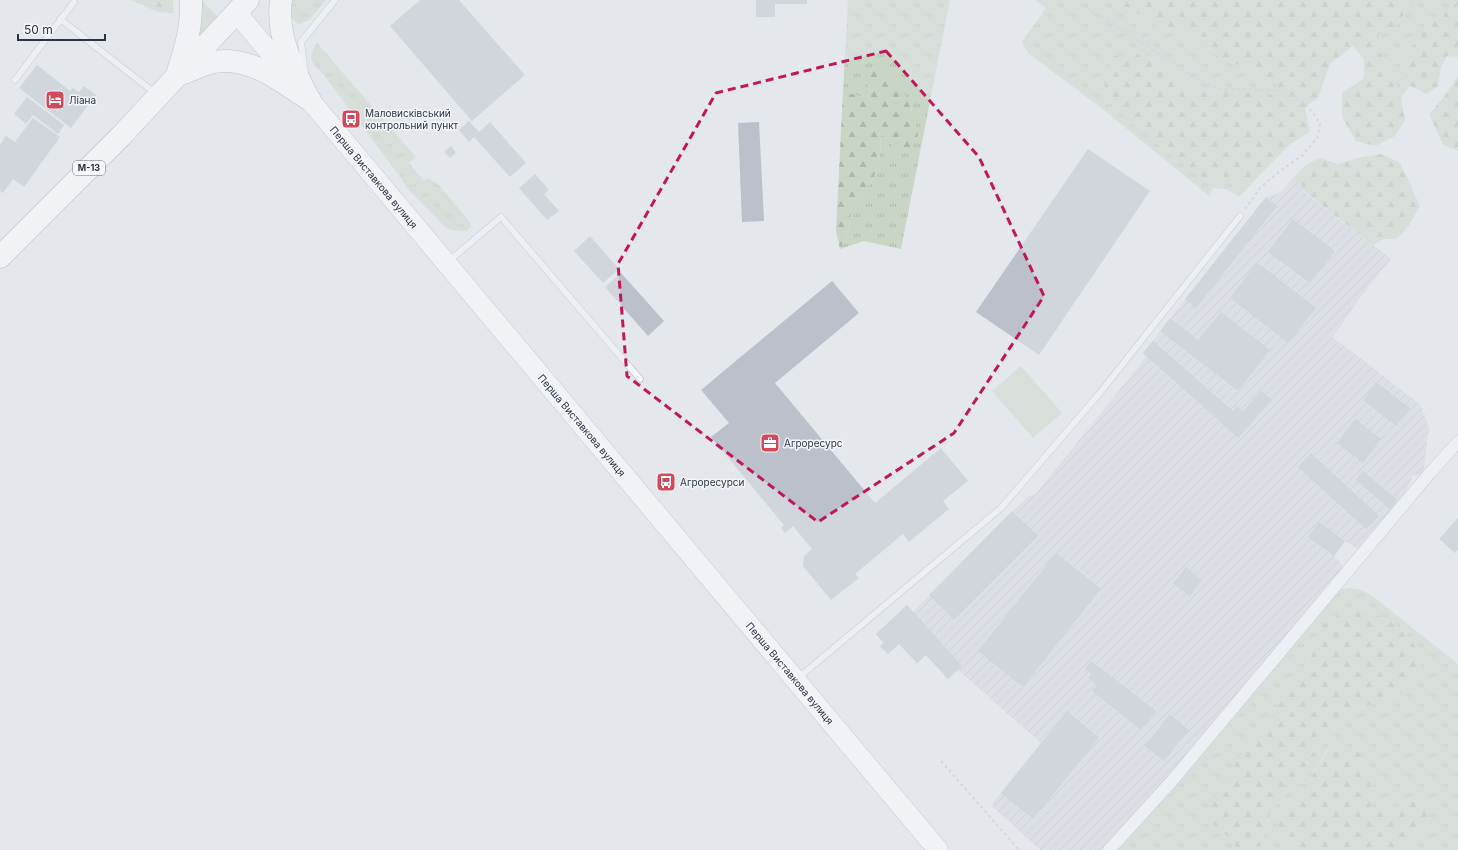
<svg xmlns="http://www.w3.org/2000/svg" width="1458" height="850" viewBox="0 0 1458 850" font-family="Inter,sans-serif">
<defs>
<pattern id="industrial-furrows" width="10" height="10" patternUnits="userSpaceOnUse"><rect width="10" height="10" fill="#d2d6de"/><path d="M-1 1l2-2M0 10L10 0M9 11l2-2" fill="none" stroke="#b4b8c0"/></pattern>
<pattern id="grass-tufts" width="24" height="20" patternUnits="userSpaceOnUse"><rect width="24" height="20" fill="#c9d6c5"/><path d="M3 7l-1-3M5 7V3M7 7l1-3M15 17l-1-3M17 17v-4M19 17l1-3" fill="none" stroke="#adb8ab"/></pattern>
<pattern id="forest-firs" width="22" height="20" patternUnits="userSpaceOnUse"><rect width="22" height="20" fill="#c9d6c5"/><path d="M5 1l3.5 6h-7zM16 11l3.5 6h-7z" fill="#adb8ab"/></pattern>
</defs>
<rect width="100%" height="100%" fill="#e4e7ec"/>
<path fill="url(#industrial-furrows)" d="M1293,178l9,7 -2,4 91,70 -32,40 -26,38 88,68 8,23 -6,46 -10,1 -5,13 -7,12 -42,50 -14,-9 -11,15 10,11 -184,219 -59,64h-61l-49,-45 50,-62 -83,-73 -10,9 -22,-24 -9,8 -18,-19 -11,10 -8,-8 4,-3 -8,-9 31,-29 6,7 114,-115 8,-2 111,-138 -3,-4 123,-156 14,-4z"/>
<g fill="url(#grass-tufts)">
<path d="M198,0h4l16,17 -17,18 -2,-2z"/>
<path d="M289,0h37l-17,20 -9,4c-12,-4 -10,-13 -11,-24z"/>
<path d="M848,0h102l-49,249 -37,-8 -24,8 8,-18 4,-23 14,-18 8,-13 6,-22 1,-19 7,-2 5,14 19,-38c-10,-22 -17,-32 -39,-43l-8,14 6,9 -3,7h-7l-18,-6z"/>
<path d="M1035,0h75l35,17 20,15h20l38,27 33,13 22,12 -5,11 -37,-6 -40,3 -52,-38 -16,65 42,35 35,25 47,4 -11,12 -3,1 -12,-7 -13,-1 -4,8 -104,-85 -77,-58 -6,-11 24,-34z"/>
<path d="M1415,0h43l-39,36 -15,23 6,27 -9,11 -12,-30 -13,-20 4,-15 14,-5z"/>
<path d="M317,43l99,114 -7,6 15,18 3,-3 11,6 32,38 1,4 -3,4 -4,1 -12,-1 -6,-2 -39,-40 -6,-10 -78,-104c-12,-11 -16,-15 -6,-31z"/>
<path d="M1350,588l12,2 13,8 83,66v186h-52l22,-29 -12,-21 -34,12 -11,-5v-20l-44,-38 -16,30 -34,36 3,19 13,12 1,4h-54l21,-4 9,-33 72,-94 24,-13 32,-9 17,-52 -20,-21 -38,-19 -36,20 -15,43 -42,58 -24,30 -29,67 16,13 12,14h-123l56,-59 161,-197 8,-5z"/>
</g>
<g fill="url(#forest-firs)">
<path d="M131,0h42l1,13 -16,-1z"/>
<path d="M1110,0h305l-21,27 -14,5 -4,15 13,20 12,30 4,23 -10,16 -20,10 -19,-5 -14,-24v-24l22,-15v-19l-11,-13 -23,18 -12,34 -13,9 5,25 -20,12 -38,39c-9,-1 -41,-2 -48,-5 -15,-7 -93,-69 -97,-82 -6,-17 0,-25 7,-40l30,-2 52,38 40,-3 37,6 5,-11 -22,-12 -33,-13 -38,-27h-20l-20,-15z"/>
<path d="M1458,0v57l-11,-1 -6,11 -3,19 -11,8 -17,-8 -6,-27 15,-23z"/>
<path d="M873,67c4,2 10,4 14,7 20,15 26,38 31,61l-9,15 -10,3 -6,-5 -5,-14 -7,2 -1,19 -6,22 -8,13 -14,18 -4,23 -8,18 -4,-18 7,-140 18,6h7l3,-7 -6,-9 2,-13z"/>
<path d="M1458,77v74l-15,-6 -14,-31 14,-16z"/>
<path d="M1382,154l18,9 20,43 -12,21 -12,12h-12l-11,6 -73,-57 2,-3 -9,-7 14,-14 13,-6 18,6 24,-7z"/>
<path d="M1357,605l38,19 20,21 6,21 -11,18 -12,13 -32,9 -24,13 -72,94 -9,33 -22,4 -12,-14 -16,-13v-19l29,-48 24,-30 42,-58 15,-43z"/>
<path d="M1354,747l11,13 6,27v20l11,5 35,-12 15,8 -4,13 -22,29h-112l-1,-4 -13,-12 -3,-19 34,-36 17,-30z"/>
</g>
<path fill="#c9d6c5" d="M1021,366l41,47 -29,25 -41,-47z"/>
<g fill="#bbc0ca">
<path d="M420,0h39l66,75 -53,46 -82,-95z"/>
<path d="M756,0h51v4h-32v13h-19z"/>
<path d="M37,65l33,26 3,-3 6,4 5,-6 12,9 -25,33 -52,-40z"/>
<path d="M27,97l37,28 -6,9 -25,-19 -7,9 -12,-10z"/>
<path d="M33,118l27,19 -36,50 -11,-8 -10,14 -3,-2v-46l6,-9 9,6z"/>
<path d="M469,121l10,11 11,-10 36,41 -16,14 -36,-40 -5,5 -10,-12z"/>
<path d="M759,122l5,99 -22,1 -4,-99z"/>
<path d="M451,146l5,7 -6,5 -6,-6z"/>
<path d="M1088,149l62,42 -111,164 -63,-43z"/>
<path d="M535,174l14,16 -5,4 15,17 -12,9 -28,-32z"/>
<path d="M1266,197l11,9 -81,102 -11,-9z"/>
<path d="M1293,219l42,32 -25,32 -42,-31z"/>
<path d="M590,236l29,33 -16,14 -29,-32z"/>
<path d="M1257,262l59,46 -28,35 -58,-45z"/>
<path d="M621,273l43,48 -16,15 -43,-49z"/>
<path d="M832,281l27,32 -84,70 100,120 66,-55 27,33 -25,20 6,8 -40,33 -6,-8 -48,40 4,4 -28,22 -28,-34 1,-10 8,-7 -19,-23 -8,7 -4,-5 3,-3 -73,-88 18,-14 -28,-33z"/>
<path d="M1221,312l49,38 -32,41 -78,-60 10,-13 28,22z"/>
<path d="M1153,341l80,70 4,-5 6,5 18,-20 11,9 -34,38 -95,-85z"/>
<path d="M1376,382l34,26 -14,18 -33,-26z"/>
<path d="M1355,419l26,20 -18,24 -26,-20z"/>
<path d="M1311,453l68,63 -13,13 -68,-62z"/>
<path d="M1363,471l34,29 -7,9 -34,-29z"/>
<path d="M1012,511l26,25 -84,84 -25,-25z"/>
<path d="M1458,518v32l-3,3 -16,-14z"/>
<path d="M1319,522l26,19 -11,15 -26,-19z"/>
<path d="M1056,553l45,36 -78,98 -45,-36z"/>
<path d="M1186,567l16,13 -12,16 -17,-12z"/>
<path d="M907,605l55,61 -14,13 -22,-24 -9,8 -18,-19 -11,10 -8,-8 4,-3 -8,-9z"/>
<path d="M1091,661l65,50 -15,19 -49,-39 5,-6 -9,-7 3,-4 -6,-5z"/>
<path d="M1067,711l32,27 -66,81 -32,-26z"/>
<path d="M1170,714l19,16 -25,31 -19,-15z"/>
</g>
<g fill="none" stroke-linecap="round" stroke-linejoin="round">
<g stroke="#a9aeb7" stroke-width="7">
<g id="lane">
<path d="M60,19l95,74"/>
<path d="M305,72l-4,-30 34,-42"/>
<path d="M15,80l59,-78"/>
<path d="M449,261l52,-44 139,162"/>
<path d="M797,679l204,-171 98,-114 141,-178"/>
</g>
</g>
<g stroke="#a9aeb7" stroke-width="13">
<path id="street" d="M1109,850l62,-68 258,-308 29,-32"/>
</g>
<g stroke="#a3abb8" stroke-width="21">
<path id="primary" d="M236,12l702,838"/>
</g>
<g stroke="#8b94a3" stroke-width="23">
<g id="highway">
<path d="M281,0c-5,36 12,68 28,99"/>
<path d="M178,71c8,-24 14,-45 13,-71"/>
<path d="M181,74c13,-5 28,-13 42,-13 33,-1 60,22 87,39"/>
<path d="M0,257l121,-121 127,-136"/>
</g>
</g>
<g stroke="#c2c5cb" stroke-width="2" stroke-dasharray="3 3" stroke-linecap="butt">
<path d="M1086,7l118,76c4,2 9,4 14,5 7,1 15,1 22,1 35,1 62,1 80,35l-3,14 -14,17 -22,15 -20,17 -16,22"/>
<path d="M941,761l78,89"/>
</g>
<use href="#lane" stroke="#f7f8fa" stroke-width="6"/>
<use href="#street" stroke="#f7f8fa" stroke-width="12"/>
<use href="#primary" stroke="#fff" stroke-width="20"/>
<use href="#highway" stroke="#fff" stroke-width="22"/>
</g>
<path d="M0 0H1458V850H0ZM886,51l93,106 65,139 -90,137 -136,89 -191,-146 -9,-112 98,-171z" fill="#e4e7ec" fill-opacity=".55" fill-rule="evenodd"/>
<path fill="none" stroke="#c2185b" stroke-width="3" stroke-dasharray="8 5" stroke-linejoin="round" d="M886,51l93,106 65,139 -90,137 -136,89 -191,-146 -9,-112 98,-171z"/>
<defs>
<g id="hotel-square" transform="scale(1)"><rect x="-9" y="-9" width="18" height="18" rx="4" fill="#d1495b" stroke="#f4f6f9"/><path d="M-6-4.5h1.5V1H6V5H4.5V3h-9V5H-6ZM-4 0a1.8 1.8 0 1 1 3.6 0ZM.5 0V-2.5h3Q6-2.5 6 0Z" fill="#fff"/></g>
<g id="bus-square" transform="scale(1)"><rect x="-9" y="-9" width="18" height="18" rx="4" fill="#d1495b" stroke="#f4f6f9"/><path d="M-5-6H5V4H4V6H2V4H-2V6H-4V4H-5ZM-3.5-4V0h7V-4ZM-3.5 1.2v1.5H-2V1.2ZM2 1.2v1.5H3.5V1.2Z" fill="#fff"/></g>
<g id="office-square" transform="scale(1)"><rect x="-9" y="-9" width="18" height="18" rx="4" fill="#d1495b" stroke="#f4f6f9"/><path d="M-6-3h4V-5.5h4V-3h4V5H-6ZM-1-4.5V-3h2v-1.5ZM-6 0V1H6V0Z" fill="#fff"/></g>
</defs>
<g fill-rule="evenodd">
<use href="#hotel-square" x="55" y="100"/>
<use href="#bus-square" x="351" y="119"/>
<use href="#office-square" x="770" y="443"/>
<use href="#bus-square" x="666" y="482"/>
</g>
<g text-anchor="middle" stroke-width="3" stroke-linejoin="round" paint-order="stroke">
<rect fill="#f4f6f9" stroke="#676e7b" stroke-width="1" x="73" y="161" width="32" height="14" rx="3"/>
<g font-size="9" font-weight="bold" fill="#2b3445">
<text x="89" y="171">М-13</text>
</g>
<g font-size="10" fill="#2b3445" stroke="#f4f6f9" text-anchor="start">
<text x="69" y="104">Ліана</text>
<text x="365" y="117">Маловисківський<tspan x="365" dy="12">контрольний пункт</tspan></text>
<text x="784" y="447">Агроресурс</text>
<text x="680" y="486">Агроресурси</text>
</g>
<g font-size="10" fill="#2b3445" stroke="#f4f6f9">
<text transform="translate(374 177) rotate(50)" y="4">Перша Виставкова вулиця</text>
<text transform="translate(582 425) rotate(50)" y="4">Перша Виставкова вулиця</text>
<text transform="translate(790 673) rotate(50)" y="4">Перша Виставкова вулиця</text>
</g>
</g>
<path d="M18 34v6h87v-6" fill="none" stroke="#2b3445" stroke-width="2"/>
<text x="24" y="34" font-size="12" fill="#2b3445" stroke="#f4f6f9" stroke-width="3" paint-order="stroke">50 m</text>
</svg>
